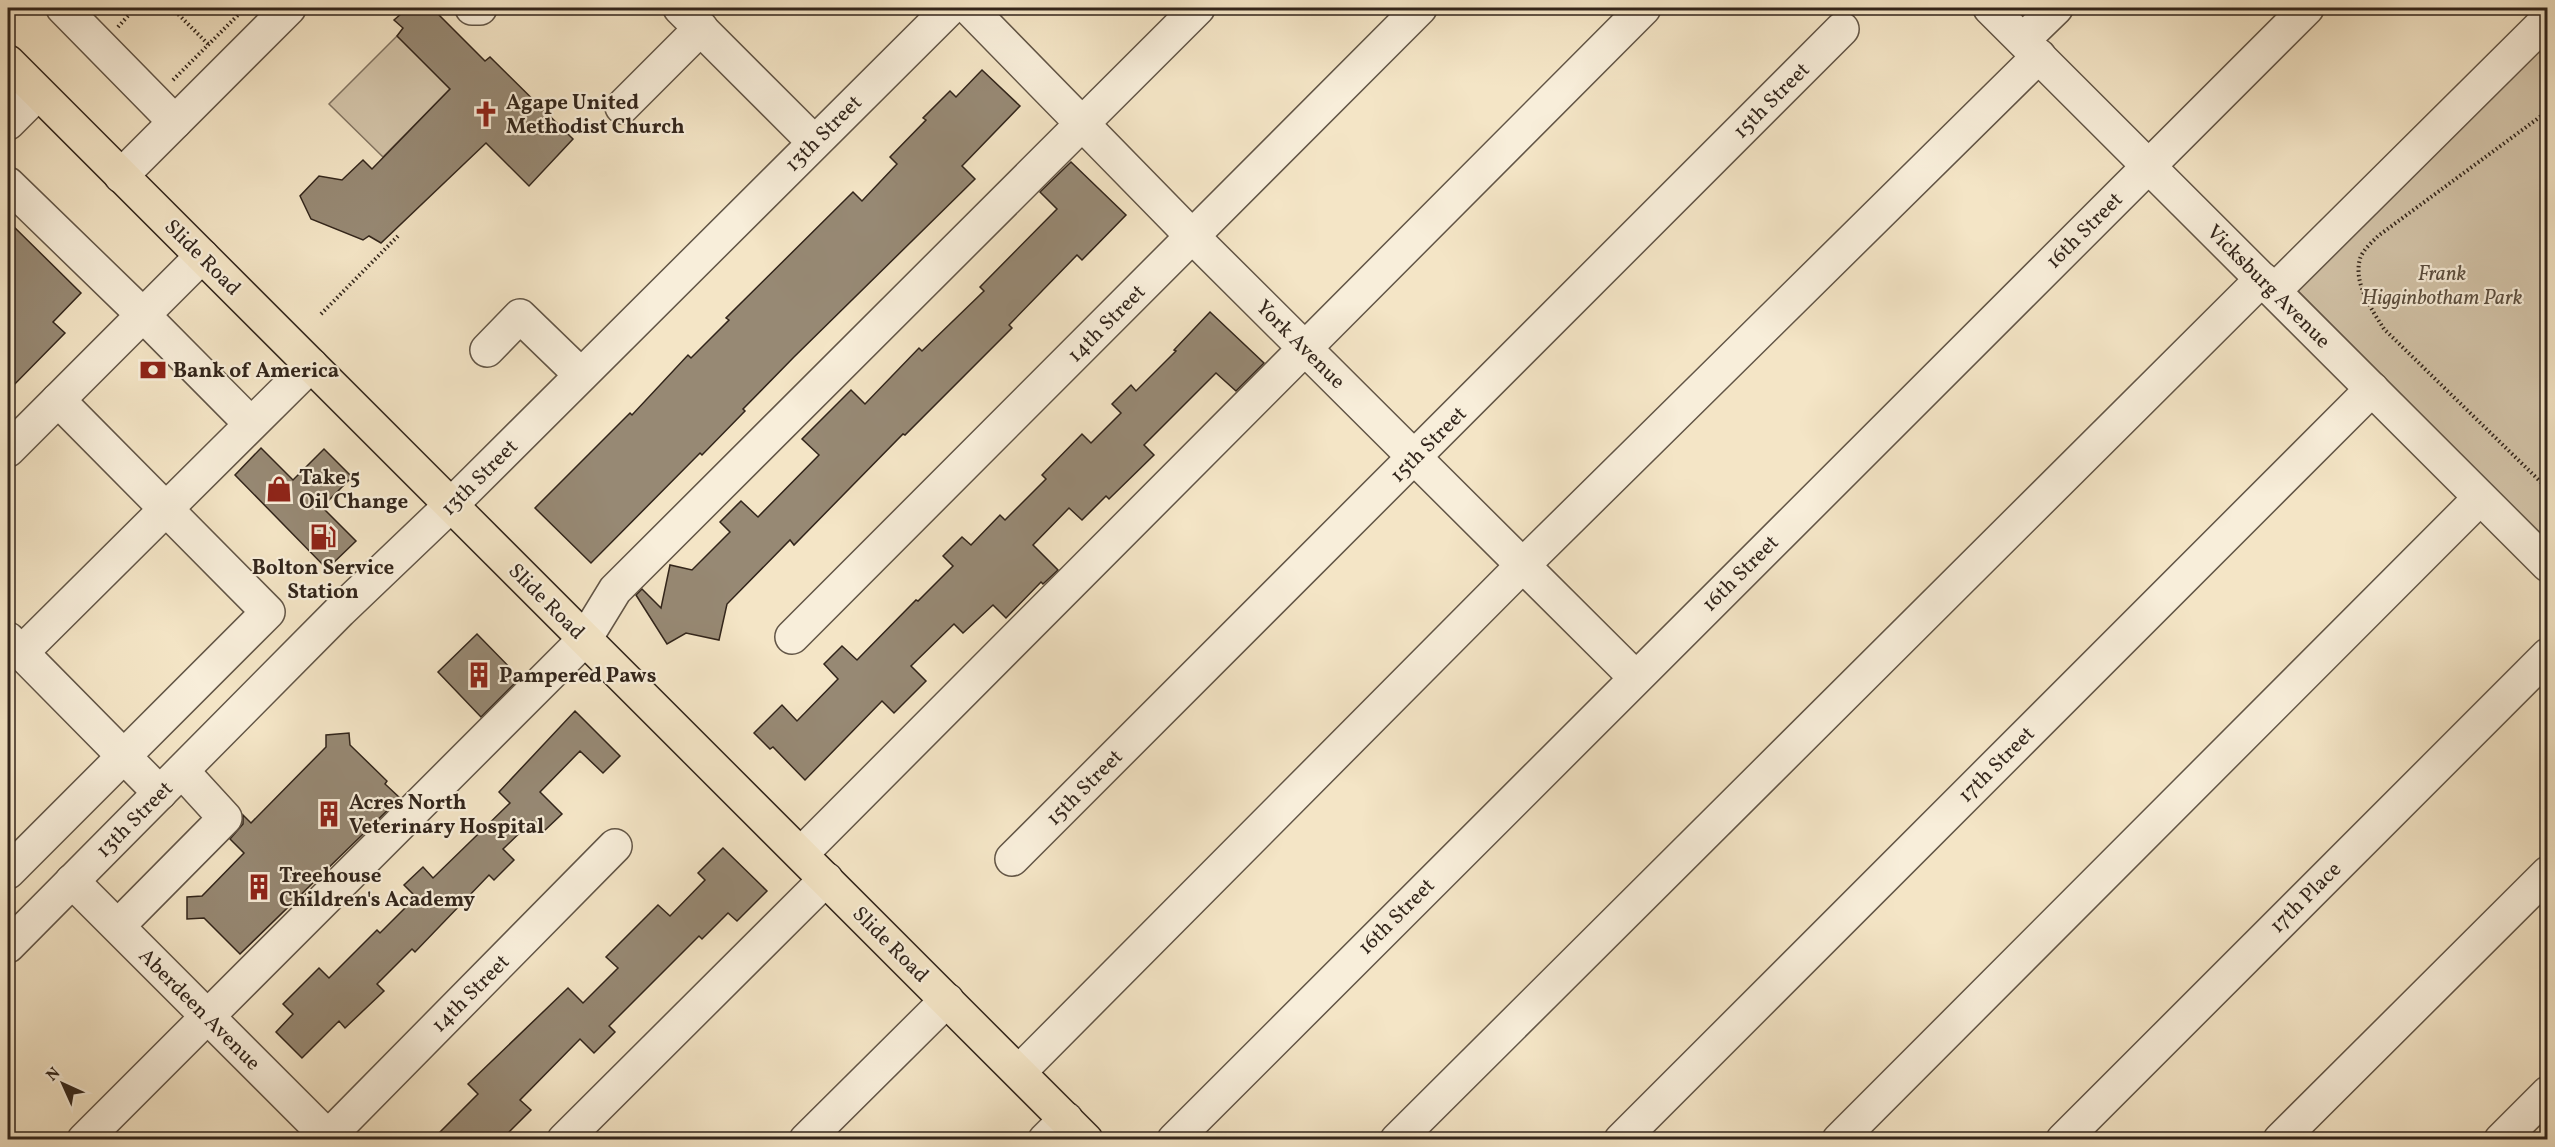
<svg xmlns="http://www.w3.org/2000/svg" width="2555" height="1147" viewBox="0 0 2555 1147" font-family="Vollkorn,serif">
<rect width="100%" height="100%" fill="#f4e5c6"/>
<filter id="stains"><feTurbulence type="fractalNoise" baseFrequency=".00333" numOctaves="4"/><feColorMatrix values="0 0 0 0 .2 0 0 0 0 .09 0 0 0 0 .02 0 0 0 .5 -.17"/></filter>
<radialGradient id="worn" r=".72"><stop offset=".6" stop-color="#630" stop-opacity="0"/><stop offset="1" stop-color="#630" stop-opacity=".3"/></radialGradient>
<g fill="#d3c4a9" stroke="#827462" stroke-width="1.5">
<path d="M2547,31v510l-250,-251z"/>
<path d="M397,36l54,52 -68,69 -54,-53z"/>
</g>
<g fill="#978974" stroke="#32251b" stroke-width="1.5">
<path d="M408,8h24l53,53 5,-4 83,82 -44,47 -43,-43 -105,100 -12,-7 -6,4 -52,-21 -11,-23 19,-20 23,4 21,-20 9,9 78,-80 -53,-53 6,-8 -9,-8z"/>
<path d="M982,70l38,36 -58,60 13,13 -181,178 -51,52 2,2 -43,44 -2,-2 -109,110 -56,-55 95,-95 2,2 56,-60 3,3 38,-38 -3,-2 127,-126 9,9 35,-37 -7,-7 36,-37 -3,-2 27,-27 6,6z"/>
<path d="M1071,162l55,53 -44,45 -5,-5 -68,70 3,3 -107,107 -2,-1 -109,111 -4,-5 -63,64 -8,36 -33,-7 -19,11 -31,-49 6,-6 19,19 9,-43 22,5 38,-38 -10,-10 21,-21 17,16 61,-62 -17,-16 49,-49 14,14 54,-56 3,3 62,-60 -4,-4 77,-78 -17,-17z"/>
<path d="M8,221l73,72 -28,29 12,11 -57,58z"/>
<path d="M1210,312l54,51 -28,28 -20,-18 -72,72 10,10 -45,44 -3,-3 -24,24 -13,-12 -36,37 25,25 -15,14 -2,-2 -35,36 -13,-13 -30,28 -9,-9 -43,42 15,15 -32,32 -12,-12 -77,79 -32,-33 -3,2 -16,-16 28,-28 15,16 41,-42 -14,-15 18,-18 15,14 59,-60 2,1 35,-35 -10,-10 19,-19 9,8 29,-30 5,5 41,-41 -4,-4 40,-41 9,9 30,-30 -9,-9 19,-19 5,6 40,-40 -2,-1z"/>
<path d="M261,448l32,32 31,-31 28,28 -30,30 34,34 -29,28 -92,-94z"/>
<path d="M477,634l43,44 -39,39 -43,-45z"/>
<path d="M575,711l45,45 -17,17 -23,-22 -40,41 22,22 -19,18 -11,-11 -29,28 11,11 -20,20 -5,-5 -74,77 -3,-3 -35,35 7,7 -39,37 -6,-7 -37,37 -26,-26 17,-18 -10,-10 36,-36 10,10 48,-48 3,3 36,-36 -12,-12 19,-18 10,11 77,-75 -11,-11z"/>
<path d="M349,733l1,12 37,36 -2,3 15,14 -160,156 -36,-36 -17,1v-22l15,-1 42,-43 -14,-14 13,-15v-9l8,8 75,-76v-12z"/>
<path d="M723,848l44,43 -30,30 -9,-8 -26,26 -3,-3 -90,90 6,6 -21,21 -14,-14 -60,61 11,10 -30,30h-69l46,-46 -10,-10 100,-96 15,15 35,-35 -12,-11 52,-52 12,11 35,-36 -7,-7z"/>
</g>
<g fill="none" stroke-linecap="round" stroke-linejoin="round">
<g stroke="#625546" stroke-width="36">
<g id="minor">
<path d="M63,8l112,114"/>
<path d="M472,8h8"/>
<path d="M680,8l134,134"/>
<path d="M969,8l223,228 443,441"/>
<path d="M1990,8l558,557"/>
<path d="M2023,40l33,-32"/>
<path d="M622,107l79,-79"/>
<path d="M8,123l30,-30"/>
<path d="M121,176l168,-168"/>
<path d="M8,184l135,131 108,109"/>
<path d="M2274,291l274,-272"/>
<path d="M487,350l33,-34 61,59"/>
<path d="M8,450l194,-194"/>
<path d="M792,637l628,-629"/>
<path d="M8,639l152,154"/>
<path d="M21,653l290,-288"/>
<path d="M801,854l843,-846"/>
<path d="M1012,859l830,-830"/>
<path d="M8,872l260,-260 -210,-212"/>
<path d="M72,881l256,256"/>
<path d="M118,926l107,-108 -43,-47"/>
<path d="M8,946l332,-335 111,-106 499,-497"/>
<path d="M1019,1072l504,-507 516,-509"/>
<path d="M84,1140l501,-501 30,-49 583,-582"/>
<path d="M325,1140l290,-294"/>
<path d="M564,1140l262,-261"/>
<path d="M806,1140l141,-140"/>
<path d="M1045,1140l21,-21"/>
<path d="M1174,1140l1133,-1132"/>
<path d="M1397,1140l865,-861"/>
<path d="M1621,1140l751,-751"/>
<path d="M1839,1140l641,-642"/>
<path d="M2063,1140l485,-485"/>
<path d="M2280,1140l268,-267"/>
<path d="M2501,1140l47,-47"/>
</g>
</g>
<g stroke="#32251b" stroke-width="36">
<path id="major" d="M8,62l1078,1078"/>
</g>
<g stroke="#32251b" stroke-width="4" stroke-dasharray="1.5 3" stroke-linecap="butt">
<path d="M172,8l36,36"/>
<path d="M118,27l17,-19"/>
<path d="M173,80l72,-72"/>
<path d="M2548,111l-170,125c-6,6 -16,15 -18,23 -7,24 12,51 24,70l164,160"/>
<path d="M321,314l77,-78"/>
</g>
<use href="#minor" stroke="#f8eeda" stroke-width="33"/>
<use href="#major" stroke="#f4e5c6" stroke-width="33"/>
</g>
<defs>
<g id="church-bare" transform="scale(2.07)"><path d="M-1.2-6h2.4v3.5h3.3v2.4h-3.3V6h-2.4V-.1h-3.3v-2.4h3.3Z" fill="#8f2418" stroke="#f8eeda" stroke-width="2.5" paint-order="stroke"/></g>
<g id="bank-bare" transform="scale(2.07)"><path d="M-6-4H6V4H-6ZM0-2.3a2.3 2.3 0 1 0 0 4.6a2.3 2.3 0 1 0 0-4.6Z" fill="#8f2418" stroke="#f8eeda" stroke-width="2.5" paint-order="stroke"/></g>
<g id="shop-bare" transform="scale(2.07)"><path d="M-5-2.5h2.3a2.7 3.5 0 0 1 5.4 0H5L5.5 6h-11ZM-1.5-2.5h3a1.5 2.3 0 0 0-3 0Z" fill="#8f2418" stroke="#f8eeda" stroke-width="2.5" paint-order="stroke"/></g>
<g id="fuel-bare" transform="scale(2.07)"><path d="M-5.5-6h7V0h2V4h1.3V-2.5L3-4.5l.8-.8L6-3V5H2.5V1h-1V6h-7ZM-4.2-4.7v3.2H.2V-4.7Z" fill="#8f2418" stroke="#f8eeda" stroke-width="2.5" paint-order="stroke"/></g>
<g id="building-bare" transform="scale(2.07)"><path d="M-4-6H4V6H1V3H-1V6H-4ZM-2.5-4.3h1.7v1.8h-1.7ZM.8-4.3h1.7v1.8H.8ZM-2.5-1h1.7V.8h-1.7ZM.8-1h1.7V.8H.8Z" fill="#8f2418" stroke="#f8eeda" stroke-width="2.5" paint-order="stroke"/></g>
</defs>
<g fill-rule="evenodd">
<use href="#church-bare" x="486" y="114"/>
<use href="#bank-bare" x="153" y="370"/>
<use href="#shop-bare" x="279" y="489"/>
<use href="#fuel-bare" x="323" y="537"/>
<use href="#building-bare" x="479" y="675"/>
<use href="#building-bare" x="329" y="814"/>
<use href="#building-bare" x="259" y="887"/>
</g>
<g text-anchor="middle" stroke-width="4.5" stroke-linejoin="round" paint-order="stroke">
<g font-size="21" fill="#32251b" stroke="#f8eeda">
<text transform="translate(1771 100) rotate(-45)" y="7">15th Street</text>
<text transform="translate(823 133) rotate(-45)" y="7">13th Street</text>
<text transform="translate(2084 230) rotate(-45)" y="7">16th Street</text>
<text transform="translate(203 257) rotate(45)" y="7">Slide Road</text>
<text transform="translate(2269 286) rotate(45)" y="7">Vicksburg Avenue</text>
<text transform="translate(1106 323) rotate(-45)" y="7">14th Street</text>
<text transform="translate(1301 344) rotate(45)" y="7">York Avenue</text>
<text transform="translate(1428 444) rotate(-45)" y="7">15th Street</text>
<text transform="translate(479 477) rotate(-45)" y="7">13th Street</text>
<text transform="translate(1740 573) rotate(-45)" y="7">16th Street</text>
<text transform="translate(547 601) rotate(45)" y="7">Slide Road</text>
<text transform="translate(1996 764) rotate(-45)" y="7">17th Street</text>
<text transform="translate(1084 787) rotate(-45)" y="7">15th Street</text>
<text transform="translate(134 819) rotate(-45)" y="7">13th Street</text>
<text transform="translate(2305 897) rotate(-45)" y="7">17th Place</text>
<text transform="translate(1396 916) rotate(-45)" y="7">16th Street</text>
<text transform="translate(891 944) rotate(45)" y="7">Slide Road</text>
<text transform="translate(470 993) rotate(-45)" y="7">14th Street</text>
<text transform="translate(200 1009) rotate(45)" y="7">Aberdeen Avenue</text>
</g>
<g font-size="21" font-weight="bold" fill="#32251b" stroke="#f8eeda" text-anchor="start">
<text x="506" y="109">Agape United<tspan x="506" dy="24">Methodist Church</tspan></text>
<text x="173" y="377">Bank of America</text>
<text x="299" y="484">Take 5<tspan x="299" dy="24">Oil Change</tspan></text>
<text x="323" y="574" text-anchor="middle">Bolton Service<tspan x="323" dy="24">Station</tspan></text>
<text x="499" y="682">Pampered Paws</text>
<text x="349" y="809">Acres North<tspan x="349" dy="24">Veterinary Hospital</tspan></text>
<text x="279" y="882">Treehouse<tspan x="279" dy="24">Children's Academy</tspan></text>
</g>
<g font-size="21" font-style="italic" fill="#5a4d3e" stroke="#f8eeda">
<text x="2442" y="280">Frank<tspan x="2442" dy="24">Higginbotham Park</tspan></text>
</g>
</g>
<rect width="2555" height="1147" fill="none" stroke="#f4e5c6" stroke-width="30"/>
<rect x="9" y="9" width="2537" height="1129" fill="none" stroke="#32251b" stroke-width="3"/>
<rect x="15" y="15" width="2525" height="1117" fill="none" stroke="#32251b" stroke-width="1.5"/>
<g transform="translate(63 1084) rotate(315)" stroke="#f8eeda" stroke-width="4.5" paint-order="stroke">
<path d="M0-4.5L10 22L0 15L-10 22Z" fill="#32251b"/>
<text y="-9" font-size="16" font-weight="bold" text-anchor="middle" fill="#32251b">N</text>
</g>
<rect width="100%" height="100%" filter="url(#stains)"/>
<rect width="100%" height="100%" fill="url(#worn)"/>
</svg>
